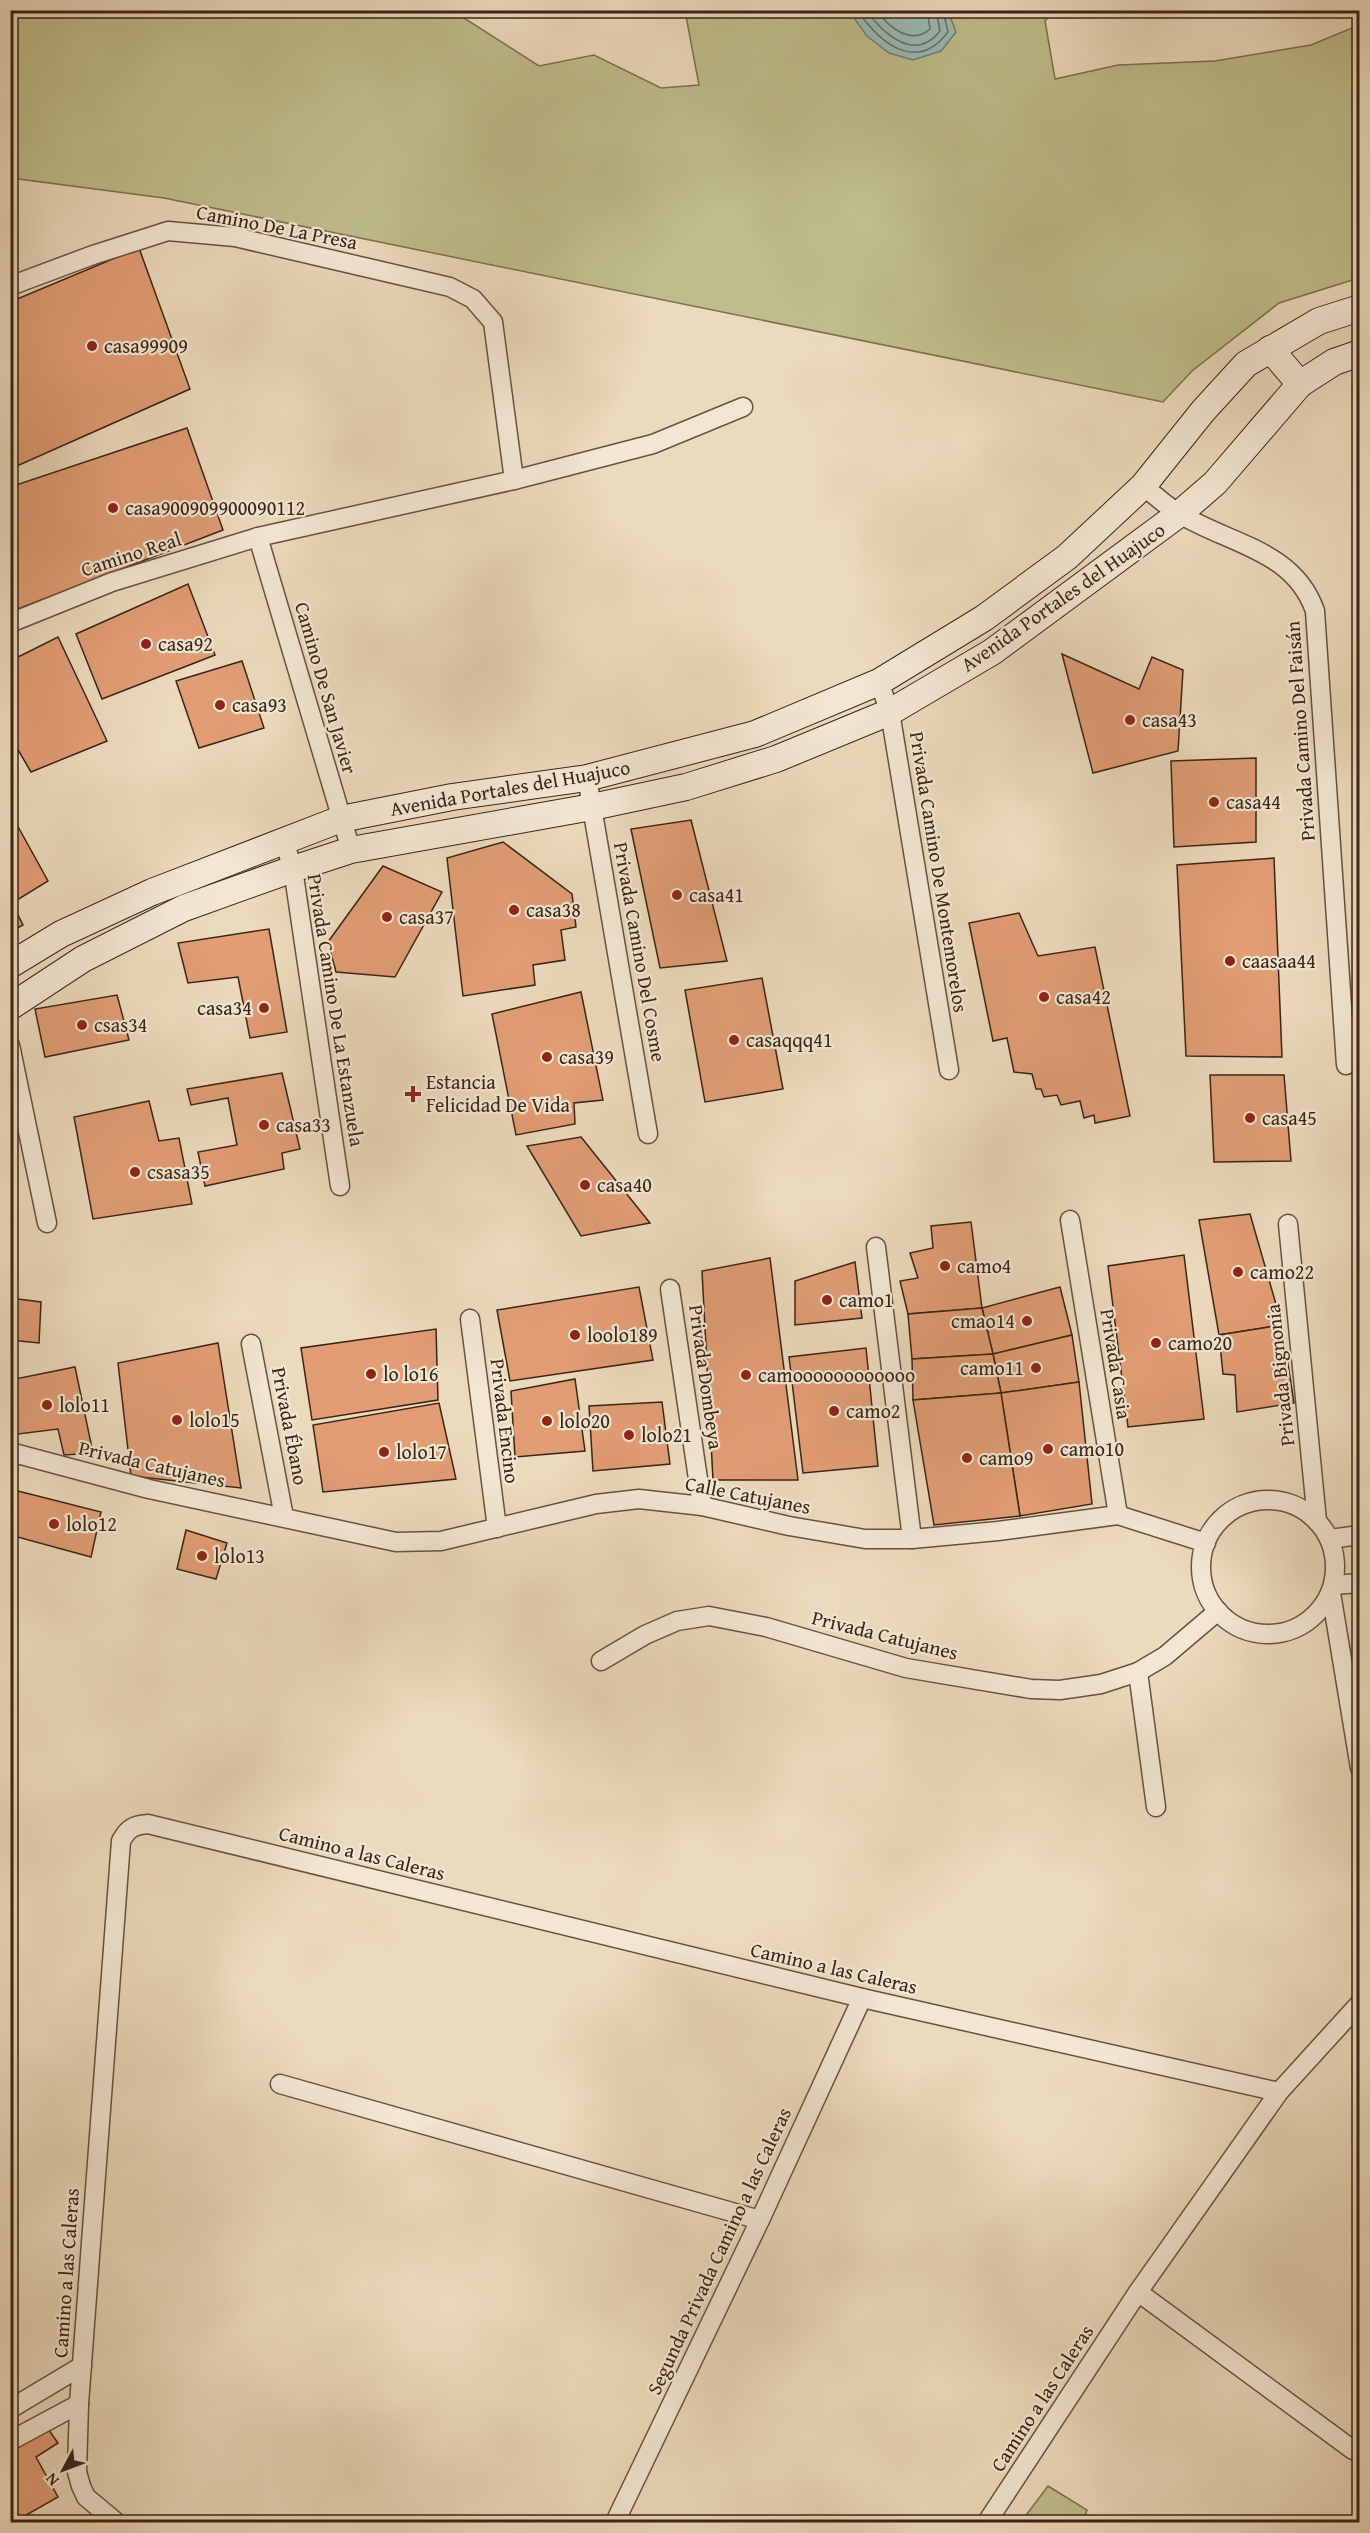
<svg xmlns="http://www.w3.org/2000/svg" width="1370" height="2533" viewBox="0 0 1370 2533" font-family="'Gentium Book Plus',serif">
<rect width="100%" height="100%" fill="#ecdabc"/>
<filter id="stains"><feTurbulence type="fractalNoise" baseFrequency=".00333" numOctaves="4"/><feColorMatrix values="0 0 0 0 .2 0 0 0 0 .09 0 0 0 0 .02 0 0 0 .5 -.17"/></filter>
<radialGradient id="worn" r=".72"><stop offset=".6" stop-color="#630" stop-opacity="0"/><stop offset="1" stop-color="#630" stop-opacity=".3"/></radialGradient>
<g fill="#bfbd8b" stroke="#7c7050" stroke-width="1.5">
<path d="M11,11h442l86,55 55,-11 67,33 38,-3 -14,-74h369l-9,10 10,58 63,-14 97,-4 96,-16 48,-20v253l-80,25 -87,68 -29,31 -999,-204 -153,-20z"/>
<path d="M1048,2486l39,24 -4,12h-62z"/>
</g>
<path fill="#99bab6" stroke="#737e75" stroke-width="1.5" d="M849,11h99l8,21 -15,19 -28,9 -24,-7 -22,-17z"/>
<g fill="none" stroke-linecap="round" stroke-linejoin="round">
<g stroke="#6a6f65" stroke-width="1.5">
<path d="M857,10c23,33 59,64 91,22l-5,-22"/>
<path d="M866,10c17,24 49,53 74,21l-4,-21"/>
<path d="M877,10c11,17 34,36 53,19l-3,-19"/>
</g>
</g>
<g fill="#e29d75" stroke="#3a2414" stroke-width="1.5">
<path d="M139,248l51,141 -180,80v-167z"/>
<path d="M187,428l36,102 -213,82v-125z"/>
<path d="M188,584l27,71 -113,44 -26,-65z"/>
<path d="M58,637l49,104 -76,31 -21,-36v-75z"/>
<path d="M1062,654l77,35 13,-32 31,13 -5,81 -85,22z"/>
<path d="M242,661l22,67 -65,20 -23,-67z"/>
<path d="M1256,758v84l-82,5 -3,-86z"/>
<path d="M691,820l36,141 -67,7 -29,-139z"/>
<path d="M16,823l32,58 -36,22 11,22 -13,7v-107z"/>
<path d="M503,842l69,52 4,33 -15,3 4,30 -32,5 2,20 -72,11 -16,-138z"/>
<path d="M1274,858l8,199 -96,-1 -9,-191z"/>
<path d="M383,866l59,26 -47,85 -59,-5 -8,-30z"/>
<path d="M1019,913l19,43 57,-9 35,169 -35,7 -1,-8 -10,3 -4,-17 -19,4 -4,-10 -13,2 -3,-8h-5l-4,-15 -18,-2 -7,-34 -14,3 -24,-118z"/>
<path d="M269,929l18,103 -37,6 -12,-61 -50,6 -10,-40z"/>
<path d="M762,978l21,111 -78,13 -20,-112z"/>
<path d="M581,992l22,108 -29,3 1,21 -59,11 -24,-121z"/>
<path d="M117,995l12,45 -84,17 -10,-48z"/>
<path d="M282,1073l18,76 -18,4 2,16 -79,17 -7,-34 39,-7 -9,-47 -37,7 -4,-16z"/>
<path d="M1210,1075h74l7,86 -77,1z"/>
<path d="M149,1101l10,40 20,-3 13,66 -99,15 -19,-102z"/>
<path d="M581,1137l69,86 -69,13 -54,-90z"/>
<path d="M1250,1214l32,111 -63,10 -20,-115z"/>
<path d="M971,1222l11,86 -74,6 -8,-33 18,-3 -8,-25 23,-5 -2,-22z"/>
<path d="M1184,1255l20,164 -76,8 -20,-161z"/>
<path d="M770,1258l28,222h-85l-11,-209z"/>
<path d="M855,1262l7,56 -67,7v-44z"/>
<path d="M639,1287l14,73 -143,21 -13,-71z"/>
<path d="M1060,1287l12,48 -79,19 -11,-46z"/>
<path d="M10,1298l31,4 -2,41 -29,-3z"/>
<path d="M982,1308l11,46 -81,5 -4,-45z"/>
<path d="M1282,1325l12,78 -57,9 -2,-37 -12,-1 -4,-39z"/>
<path d="M436,1329l2,71 -126,20 -11,-72z"/>
<path d="M1072,1335l7,47 -78,11 -8,-39z"/>
<path d="M218,1343l23,145 -110,-12 -13,-113z"/>
<path d="M866,1348l12,118 -75,7 -14,-116z"/>
<path d="M993,1354l8,39 -88,7 -1,-41z"/>
<path d="M75,1367l18,86 -29,2 -6,-26 -48,6v-55z"/>
<path d="M575,1379l10,72 -70,6 -4,-66z"/>
<path d="M1079,1382l13,122 -72,12 -19,-123z"/>
<path d="M1001,1393l19,123 -86,9 -21,-125z"/>
<path d="M662,1402l8,62 -77,7 -4,-65z"/>
<path d="M439,1403l17,76 -133,13 -10,-67z"/>
<path d="M10,1489l91,23 -10,45 -81,-22z"/>
<path d="M186,1530l41,13 -11,36 -39,-10z"/>
<path d="M46,2426l12,17 -22,14 22,40 -44,25h-4v-76z"/>
</g>
<g fill="none" stroke-linecap="round" stroke-linejoin="round">
<g stroke="#66523e" stroke-width="21">
<g id="street">
<path d="M10,286l83,-31 75,-24 67,6 215,50 23,12 20,23 21,158"/>
<path d="M1143,486c12,9 24,21 37,28 49,30 114,36 135,97l31,454"/>
<path d="M258,537l93,313"/>
<path d="M10,623l102,-41 146,-45 256,-57 139,-36 90,-37"/>
<path d="M879,682l11,30 59,358"/>
<path d="M587,778l61,356"/>
<path d="M284,841l9,28 47,317"/>
<path d="M10,1045l37,178"/>
<path d="M1070,1220l48,295"/>
<path d="M1288,1224l29,297"/>
<path d="M876,1247l36,292"/>
<path d="M670,1289l32,217"/>
<path d="M470,1319l27,209"/>
<path d="M251,1344l33,173"/>
<path d="M10,1452l139,37 247,53 45,-1 155,-37 43,-5 63,7 87,20 76,13h47l86,-8 120,-16 88,28"/>
<circle cx="1268" cy="1567" r="67"/>
<path d="M1330,1539l30,-4"/>
<path d="M1334,1585l26,-2"/>
<path d="M1331,1593l29,175"/>
<path d="M601,1661l44,-26 32,-14 32,-5 57,11 140,41 125,21 29,1 41,-6 37,-12 27,-16 53,-45"/>
<path d="M1138,1672l18,135"/>
<path d="M280,2084l480,136"/>
<path d="M1138,2292l215,158"/>
<path d="M10,2409l72,-43"/>
<path d="M10,2441l69,-37"/>
<path d="M116,2522l-30,-25 -5,-11 -4,-14 2,-68 42,-563c7,-13 13,-16 27,-17l714,174 417,94"/>
<path d="M615,2522l145,-302 102,-222"/>
<path d="M987,2522l151,-230 141,-200 81,-89"/>
</g>
</g>
<g stroke="#3a2414" stroke-width="28">
<g id="secondary">
<path d="M1270,349l30,35"/>
<path d="M10,965l51,-31 91,-42 189,-73 111,-22 135,-19 168,-44 124,-52 105,-64 83,-61 76,-71 60,-75 43,-47 73,-43 41,-13"/>
<path d="M10,1007l73,-48 101,-51 109,-39 58,-19 241,-43 94,-20 90,-28 114,-47 102,-60 187,-138 36,-31 85,-99 34,-22 26,-9"/>
</g>
</g>
<use href="#street" stroke="#f3e7d3" stroke-width="18"/>
<use href="#secondary" stroke="#f3e7d3" stroke-width="26"/>
</g>
<g fill="#8f2418" stroke="#f3e7d3" stroke-width="2">
<circle cx="92" cy="346" r="6"/>
<circle cx="113" cy="508" r="6"/>
<circle cx="146" cy="644" r="6"/>
<circle cx="220" cy="705" r="6"/>
<circle cx="1130" cy="720" r="6"/>
<circle cx="1214" cy="802" r="6"/>
<circle cx="677" cy="895" r="6"/>
<circle cx="514" cy="910" r="6"/>
<circle cx="387" cy="917" r="6"/>
<circle cx="1230" cy="961" r="6"/>
<circle cx="1044" cy="997" r="6"/>
<circle cx="264" cy="1008" r="6"/>
<circle cx="82" cy="1025" r="6"/>
<circle cx="734" cy="1040" r="6"/>
<circle cx="547" cy="1057" r="6"/>
<path d="M410 1085h6v6h6v6h-6v6h-6v-6h-6v-6h6z"/>
<circle cx="1250" cy="1118" r="6"/>
<circle cx="264" cy="1125" r="6"/>
<circle cx="135" cy="1172" r="6"/>
<circle cx="585" cy="1185" r="6"/>
<circle cx="945" cy="1266" r="6"/>
<circle cx="1238" cy="1272" r="6"/>
<circle cx="827" cy="1300" r="6"/>
<circle cx="1027" cy="1321" r="6"/>
<circle cx="575" cy="1335" r="6"/>
<circle cx="1156" cy="1343" r="6"/>
<circle cx="1036" cy="1368" r="6"/>
<circle cx="371" cy="1374" r="6"/>
<circle cx="746" cy="1375" r="6"/>
<circle cx="47" cy="1405" r="6"/>
<circle cx="834" cy="1411" r="6"/>
<circle cx="177" cy="1420" r="6"/>
<circle cx="547" cy="1421" r="6"/>
<circle cx="629" cy="1435" r="6"/>
<circle cx="1048" cy="1449" r="6"/>
<circle cx="384" cy="1452" r="6"/>
<circle cx="967" cy="1458" r="6"/>
<circle cx="54" cy="1524" r="6"/>
<circle cx="202" cy="1556" r="6"/>
</g>
<g text-anchor="middle" stroke-width="4.5" stroke-linejoin="round" paint-order="stroke">
<g font-size="20" fill="#3a2414" stroke="#f3e7d3">
<text transform="translate(277 227) rotate(11)" y="7">Camino De La Presa</text>
<text transform="translate(131 554) rotate(-18)" y="7">Camino Real</text>
<text transform="translate(1063 597) rotate(-35)" y="7">Avenida Portales del Huajuco</text>
<text transform="translate(326 688) rotate(74)" y="7">Camino De San Javier</text>
<text transform="translate(1300 731) rotate(-94)" y="7">Privada Camino Del Faisán</text>
<text transform="translate(510 788) rotate(-10)" y="7">Avenida Portales del Huajuco</text>
<text transform="translate(939 872) rotate(81)" y="7">Privada Camino De Montemorelos</text>
<text transform="translate(640 952) rotate(80)" y="7">Privada Camino Del Cosme</text>
<text transform="translate(336 1010) rotate(81)" y="7">Privada Camino De La Estanzuela</text>
<text transform="translate(1116 1364) rotate(81)" y="7">Privada Casia</text>
<text transform="translate(1280 1375) rotate(-96)" y="7">Privada Bignonia</text>
<text transform="translate(706 1377) rotate(82)" y="7">Privada Dombeya</text>
<text transform="translate(505 1421) rotate(83)" y="7">Privada Encino</text>
<text transform="translate(290 1426) rotate(79)" y="7">Privada Ébano</text>
<text transform="translate(152 1464) rotate(13)" y="7">Privada Catujanes</text>
<text transform="translate(748 1495) rotate(11)" y="7">Calle Catujanes</text>
<text transform="translate(885 1635) rotate(14)" y="7">Privada Catujanes</text>
<text transform="translate(362 1853) rotate(14)" y="7">Camino a las Caleras</text>
<text transform="translate(834 1968) rotate(13)" y="7">Camino a las Caleras</text>
<text transform="translate(719 2251) rotate(-65)" y="7">Segunda Privada Camino a las Caleras</text>
<text transform="translate(66 2273) rotate(-86)" y="7">Camino a las Caleras</text>
<text transform="translate(1042 2398) rotate(-57)" y="7">Camino a las Caleras</text>
</g>
<g font-size="20" fill="#3a2414" stroke="#f3e7d3" text-anchor="start">
<text x="104" y="353">casa99909</text>
<text x="125" y="515">casa900909900090112</text>
<text x="158" y="651">casa92</text>
<text x="232" y="712">casa93</text>
<text x="1142" y="727">casa43</text>
<text x="1226" y="809">casa44</text>
<text x="689" y="902">casa41</text>
<text x="526" y="917">casa38</text>
<text x="399" y="924">casa37</text>
<text x="1242" y="968">caasaa44</text>
<text x="1056" y="1004">casa42</text>
<text x="252" y="1015" text-anchor="end">casa34</text>
<text x="94" y="1032">csas34</text>
<text x="746" y="1047">casaqqq41</text>
<text x="559" y="1064">casa39</text>
<text x="426" y="1089">Estancia<tspan x="426" dy="23">Felicidad De Vida</tspan></text>
<text x="1262" y="1125">casa45</text>
<text x="276" y="1132">casa33</text>
<text x="147" y="1179">csasa35</text>
<text x="597" y="1192">casa40</text>
<text x="957" y="1273">camo4</text>
<text x="1250" y="1279">camo22</text>
<text x="839" y="1307">camo1</text>
<text x="1015" y="1328" text-anchor="end">cmao14</text>
<text x="587" y="1342">loolo189</text>
<text x="1168" y="1350">camo20</text>
<text x="1024" y="1375" text-anchor="end">camo11</text>
<text x="383" y="1381">lo lo16</text>
<text x="758" y="1382">camoooooooooooo</text>
<text x="59" y="1412">lolo11</text>
<text x="846" y="1418">camo2</text>
<text x="189" y="1427">lolo15</text>
<text x="559" y="1428">lolo20</text>
<text x="641" y="1442">lolo21</text>
<text x="1060" y="1456">camo10</text>
<text x="396" y="1459">lolo17</text>
<text x="979" y="1465">camo9</text>
<text x="66" y="1531">lolo12</text>
<text x="214" y="1563">lolo13</text>
</g>
</g>
<rect width="1370" height="2533" fill="none" stroke="#ecdabc" stroke-width="36"/>
<rect x="12" y="12" width="1346" height="2509" fill="none" stroke="#3a2414" stroke-width="3"/>
<rect x="18" y="18" width="1334" height="2497" fill="none" stroke="#3a2414" stroke-width="1.5"/>
<g transform="translate(63 2470) rotate(229)" stroke="#f3e7d3" stroke-width="4.5" paint-order="stroke">
<path d="M0-4.5L10 22L0 15L-10 22Z" fill="#3a2414"/>
<text y="-9" font-size="16" font-weight="bold" text-anchor="middle" fill="#3a2414">N</text>
</g>
<rect width="100%" height="100%" filter="url(#stains)"/>
<rect width="100%" height="100%" fill="url(#worn)"/>
</svg>
